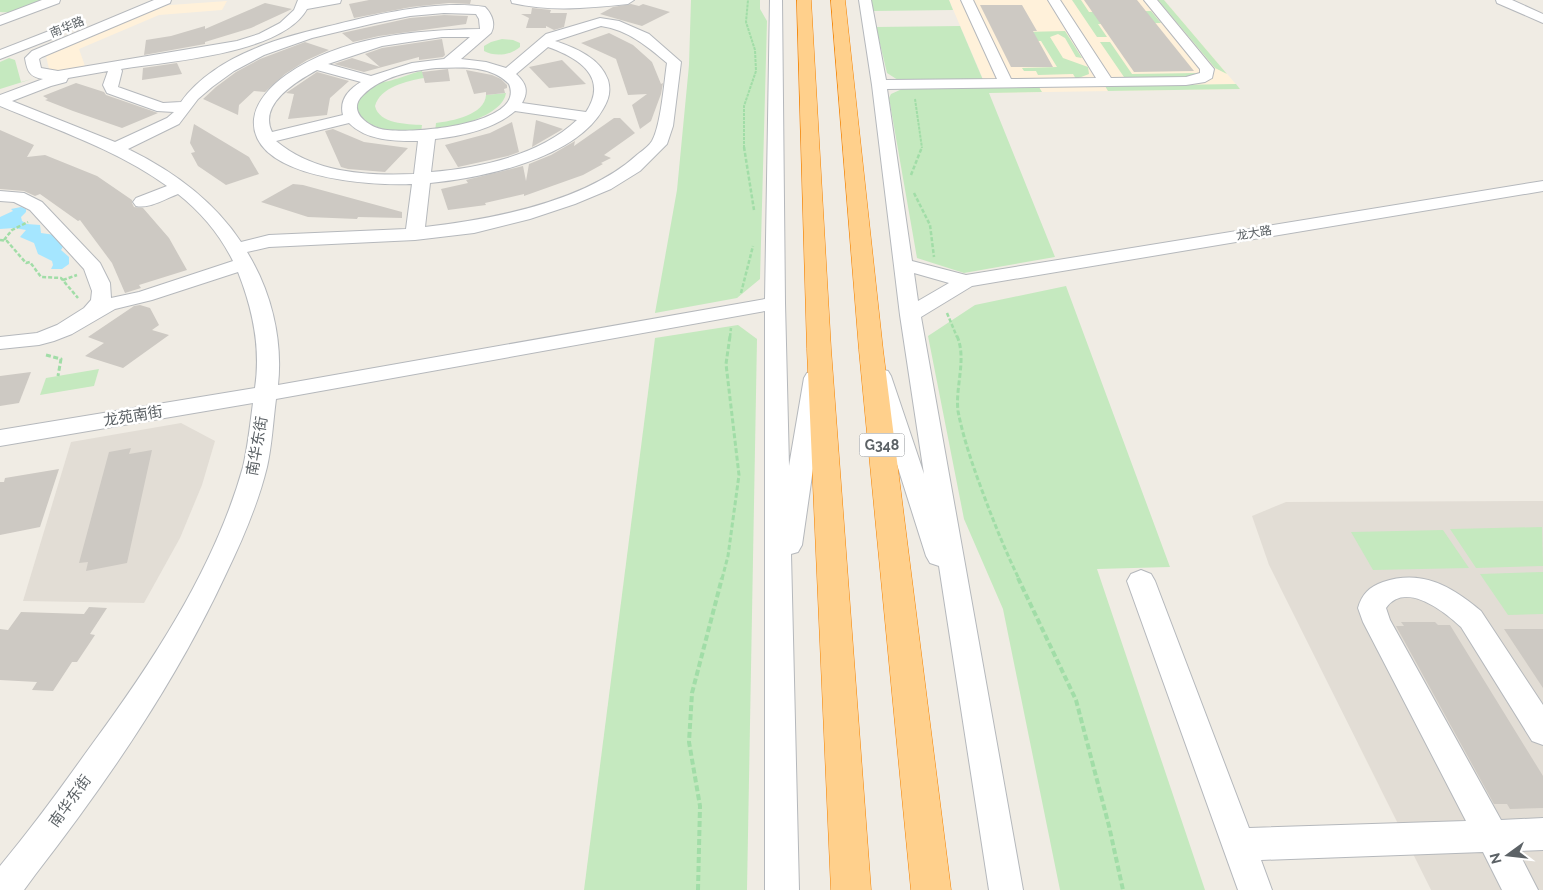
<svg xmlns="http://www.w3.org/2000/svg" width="1543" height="890" viewBox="0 0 1543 890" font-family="Raleway,'Noto Sans SC',sans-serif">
<rect width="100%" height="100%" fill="#f0ece4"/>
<g fill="#fff1da">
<path d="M949,0h215l76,89 -251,4z"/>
<path d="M227,1l-5,9 -63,5 -80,34 6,17 -35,7 -5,-21 111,-46z"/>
</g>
<g fill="#e2ddd5">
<path d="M181,423l34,18 -13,44 -22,53 -36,65 -121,-2 48,-159z"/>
<path d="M1543,501v389h-112l-162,-325 -17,-49 34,-14z"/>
</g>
<g fill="#c5e9bf">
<path d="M0,0h51c-17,6 -33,14 -51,12z"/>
<path d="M691,0h69v9l7,12 -7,258 -23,19 -82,15 22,-123 12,-125z"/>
<path d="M870,0h79l4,10 -80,1z"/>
<path d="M1072,0h9l8,12 62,-1 10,12 -63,1 9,13h-10z"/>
<path d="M1158,0h6l63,74 -12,-6z"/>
<path d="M960,26l23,54h-85l-11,-7 -11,-46z"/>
<path d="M1065,31l17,27 -6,-1 -11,-19 -7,-4 -8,3 13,21 25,9 1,7 -13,5 -3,-5 -35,1 -2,-4h-12l-2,-3 35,-1 -16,-26h-11l-5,-9z"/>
<path d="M502,39l11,1 7,3v4c-9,8 -25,10 -36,4v-5l7,-4z"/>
<path d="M1100,42h10l22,32 65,-1 -9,4h-64z"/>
<path d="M9,58l6,2 6,22 11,-3 -32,10v-27z"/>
<path d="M422,71l2,7c-17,3 -44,9 -49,28 4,18 32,18 47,19l-1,8c-26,-2 -44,-1 -64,-18 -3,-19 6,-21 19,-33 9,3 34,-9 46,-11z"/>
<path d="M1236,84l4,5 -132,2 -3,-5z"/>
<path d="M1039,87l3,5 -53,1 66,164 -91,16 -47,-15 -28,-160 2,-4 11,-5z"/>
<path d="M506,93c-3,23 -52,34 -71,39l1,-9c16,-2 49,-8 50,-28z"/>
<path d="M1066,286l104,281 -73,2 108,321h-145l-57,-281 -39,-90 -36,-183 47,-31z"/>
<path d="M738,325l19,14 -10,551h-163l71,-552z"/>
<path d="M99,369l-5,17 -54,9 6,-17z"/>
<path d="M1542,527l1,39 -67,2 -26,-39z"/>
<path d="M1443,530l26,38 -96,2 -22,-38z"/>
<path d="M1543,572v42l-35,1 -28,-41z"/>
</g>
<path fill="#a5e6ff" d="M21,207l5,2v3l-5,5 1,4 5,3 13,1 1,8 14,2 9,10 -3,5 8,7v7l-7,5h-11l2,-4 -1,-4 -14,-7 -4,-11 -14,-6 6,-7 -12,-2 -14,1v-12l13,-6 -2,-2z"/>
<g fill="#cdc9c3">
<path d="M369,0h102l-1,4 -21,-1 -38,4 -57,11 -5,-14z"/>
<path d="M1084,0h53l57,71 -60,1z"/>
<path d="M265,3l27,6 -41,19 -46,14v2l-61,11 2,-15 25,-4 34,-10v3z"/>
<path d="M631,4l8,2 4,-2 27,8 -28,14 -42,-12 13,-7z"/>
<path d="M980,5h42l15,26h-4l20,36h-42z"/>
<path d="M532,8l19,2 -1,3h17l-3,14 -10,3 -8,-4v2h-20l3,-10 -8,-4h10z"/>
<path d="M444,15l24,1 -2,8 -87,12 -26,6 -11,-9 68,-15z"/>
<path d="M609,33l24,12 19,17 9,22 2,-1 -2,11 -10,27 -11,8 -8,-24 15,-11 -19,1 -12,-36 -35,-16z"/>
<path d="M442,39l3,16 -2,2 -24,3v-3l-55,15 -30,-8 18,-6 28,9 -15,-13 17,-6z"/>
<path d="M305,42l24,8 -22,10 -22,14 -20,18 -11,-1 -15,14 -1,10 -35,-16 13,-12 20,-15 24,-13z"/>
<path d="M562,60l24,24 -37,4 -20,-21z"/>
<path d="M177,63l5,11 -40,6 1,-12z"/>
<path d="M448,69l2,12 -25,2 -3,-11z"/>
<path d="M466,70l26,5 9,4 6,6v3l-3,1 1,4 -19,2v-3l-12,2z"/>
<path d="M317,72l32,9 -19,17 -3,17 -39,4 6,-25 -8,-1z"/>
<path d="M76,83l28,9 2,3 52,18 -36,15 -49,-17 -28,-11 3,-1 -5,-3z"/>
<path d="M614,118h6l15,15 -31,22 7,3 -10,5 2,1 -20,11 -59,21v-2l-39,9 1,2 -38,5 -7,-21 27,-6 -2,-3 57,-14 3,15 3,-17 22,-9 24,-14 -1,5z"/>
<path d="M536,120l27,9 -31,18z"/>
<path d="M512,122l7,30 -11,4 -50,11 -13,-22 45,-12z"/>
<path d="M194,124l55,33 10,17 -33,11 -28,-19 -7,-13 4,-1 -5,-9z"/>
<path d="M333,129l31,13 44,6 -23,24 -37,-3 -7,-2 -16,-36z"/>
<path d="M0,130l34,15 -7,12 18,-2 52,21 35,24v3l2,4 9,1 26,30 18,32 -48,15 2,3 -16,5 -13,-30 -32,-43 -2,1 -38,-27 -5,2 -11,-5 -24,-2z"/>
<path d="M293,184l10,1 99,27v6l-44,-1 -1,2 -49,-2 -47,-15z"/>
<path d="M140,305l10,3 9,17 -7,5 17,5 -46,33 -38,-12 19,-13 -16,-6 46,-31z"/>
<path d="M31,372l-12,31 -19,3v-30z"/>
<path d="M131,448l-2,6 23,-4 -25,113 -41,8 2,-9 -9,1 30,-111z"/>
<path d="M59,469l-19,58 -40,8v-53h4l1,-4z"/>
<path d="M89,607l18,1 -17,26 5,1 -18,27h-5l-19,29 -21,-1 5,-8 -37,-2v-51l8,1 13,-18 63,2z"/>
<path d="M1401,622h34l3,3h12l93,151v32l-33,1 -3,-5h-13l-98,-178h8z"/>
<path d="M1504,629h39v59z"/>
</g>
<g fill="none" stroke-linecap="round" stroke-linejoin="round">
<g stroke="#b5b8bc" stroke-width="2">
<g id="minor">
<path d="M42,0h18l-1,3 -59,22v-9z"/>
<path d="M154,0h17l-1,3 -128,54 -3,2 2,9 17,3 179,-30 22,-7 21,-11 14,-13 4,-10h43l-1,3 -33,6c-25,45 -137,52 -186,60l1,2 -4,16 45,16 18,-1c17,-24 46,-42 73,-53 27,-12 56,-18 84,-25 44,-11 102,-24 147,-17 7,7 11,17 6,26l-30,26 25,3 20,6 40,-34 54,-16 19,3 30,13 32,28 -8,64 -6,18 -27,27 -29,18 -36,15 -45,15 -56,14 -59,7 -146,7 -22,5c24,39 36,87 31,133l487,-86 5,-299h12l3,303 4,163 15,-88 3,-5 8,-2 8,2 3,5 -24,167 -4,7 -7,2 8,336h-34v-579l-489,88c-3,23 -4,46 -9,68 -9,37 -25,74 -42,109 -50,107 -118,206 -190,299l-11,15h-24v-24c30,-36 58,-74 85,-112 63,-85 129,-183 158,-287 5,-21 7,-42 10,-64l-253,43v-16l255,-42c6,-40 -2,-78 -17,-116l-86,28 -37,9 -43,25 -18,7 -15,4 -39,4v-12l37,-4 20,-8 27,-17 7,-8 1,-9 -8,-22 -54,-59 -16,-8 -14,-1v-10l24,2 18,9 58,61 10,20 1,15 28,-6 94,-31c-13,-26 -32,-49 -55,-67 -13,5 -29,15 -42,12l-3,-4 3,-4 31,-12c-50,-36 -110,-56 -167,-80v-11l43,-16c-14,-2 -16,-9 -18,-21l7,-7zM444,13l32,1 3,5 1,10c-65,1 -138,7 -194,46 -14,10 -30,26 -32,44 -5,59 116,67 158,65l-6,45 -137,6 -28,7c-28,-42 -68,-71 -113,-93l51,-25 19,-25 14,-12 22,-16 30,-16 48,-17 63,-15 35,-7zM601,26c27,4 46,20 66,37 -3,20 -6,62 -15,78 -3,5 -10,10 -14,13 -52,48 -145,65 -213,73l5,-44c52,-5 145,-24 173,-74 6,-10 8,-18 5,-29 -8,-22 -32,-32 -53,-39zM442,37h28l-26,22 -32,4 -41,13 -43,-12 54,-18zM548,47c31,11 61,30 38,65l-64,-9c7,-12 4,-20 -6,-29zM436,68c25,-1 55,-3 73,16 18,42 -104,51 -128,45 -15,-4 -34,-19 -18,-34 19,-19 48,-24 73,-27zM317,70l44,12c-12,7 -22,18 -18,33l-71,17c-14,-28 25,-51 45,-62zM108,71l-5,14 4,8 50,18 17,1 -7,6 -52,24 -103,-41 39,-15 15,-4 2,-4zM515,111l62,9c-37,35 -97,48 -146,52l4,-33c27,-3 59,-10 80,-28zM349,123c18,18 45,18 69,18l-4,33c-48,2 -100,-1 -138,-33z"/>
<path d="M511,0h123l-6,4c-39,4 -77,8 -116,-1z"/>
<path d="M859,0h12l15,80 111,-1 -36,-79h12l38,79 85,-1 -48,-78h12l51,78 75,-1 14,-4v-4l-56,-69h13l57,69 -2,9 -7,4 -19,3 -299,4 25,172 54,14 577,-94v10l-571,95 -51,31 102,573h-34l-50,-324 -9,-3 -4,-7 -57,-180 3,-5 8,-2 8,2 3,5 33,98 -24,-159 -28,-230zM914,273l35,10 -31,18z"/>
<path d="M1496,0h16l31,14v9l-46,-20z"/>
<path d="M49,31l5,1 2,3 -2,3 -54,21v-9z"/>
<path d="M1141,570l10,4 4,7 94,247 217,-7 -103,-199 -5,-14c4,-14 11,-21 25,-26 39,-13 68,4 98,29l62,94v40l-11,-4 -71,-114c-16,-15 -56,-47 -75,-19l4,12 111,200 42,-2v32l-25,1 20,39h-36l-19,-38 -222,8 11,30h-34l-111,-309 4,-7z"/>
</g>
</g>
<g stroke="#f48200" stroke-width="1">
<g id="highway">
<path d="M797,0h14l20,349 40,541h-40l-24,-541z"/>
<path d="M831,0h14l38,350 68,540h-40l-52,-540z"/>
</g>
</g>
<g stroke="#a1dda7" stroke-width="2" stroke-dasharray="3 1" stroke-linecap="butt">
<path d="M915,99l7,49"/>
<path d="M744,148v-42l12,-35 -1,-21 -9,-28 2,-22"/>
</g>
<g stroke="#a1dda7" stroke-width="2.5" stroke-dasharray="4 2" stroke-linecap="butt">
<path d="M744,147l10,63"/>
<path d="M911,175l11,-28"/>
<path d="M914,193l16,32 4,32"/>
<path d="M0,240l7,1 19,22 4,-1 11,15 20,1 17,20"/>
<path d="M4,240l8,-10 16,-8"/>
<path d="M63,280l14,-5"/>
<path d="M741,293l12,-47"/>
<path d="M947,313l10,24"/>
<path d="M730,337l1,-9"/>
</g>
<g stroke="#a1dda7" stroke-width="3" stroke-dasharray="5 2.5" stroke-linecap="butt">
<path d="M957,336c10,23 -2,51 1,75 4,21 11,43 18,63 13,36 26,70 43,105"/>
<path d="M46,355l15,4 -3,17"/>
<path d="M722,579l6,-23 11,-81 -13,-111 4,-28"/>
</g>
<g stroke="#a1dda7" stroke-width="4" stroke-dasharray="6 3" stroke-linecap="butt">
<path d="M1018,578l58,122 33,126 14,64"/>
<path d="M698,890l2,-84 -11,-64 3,-49 30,-115"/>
</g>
<use href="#minor" fill="#fff" fill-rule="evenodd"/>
<use href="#highway" fill="#ffd08c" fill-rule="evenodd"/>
</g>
<g text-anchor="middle" stroke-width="5" stroke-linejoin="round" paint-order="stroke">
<g font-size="12" fill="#5c6266" stroke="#fff">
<text transform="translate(67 27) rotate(-22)" y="4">南华路</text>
<text transform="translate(1254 233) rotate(-10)" y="4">龙大路</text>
</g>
<rect fill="#fff" stroke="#8d9194" stroke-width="1" x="859.5" y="433.5" width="45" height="23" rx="4"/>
<g font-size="14" font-weight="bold" fill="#5c6266">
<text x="882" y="450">G348</text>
</g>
<g font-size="15" fill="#5c6266" stroke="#fff">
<text transform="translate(133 416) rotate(-9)" y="5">龙苑南街</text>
<text transform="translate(257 446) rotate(-80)" y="5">南华东街</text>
<text transform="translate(70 801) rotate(-54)" y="5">南华东街</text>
</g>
</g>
<g transform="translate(1508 855) rotate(255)" stroke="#ffffff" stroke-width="4" paint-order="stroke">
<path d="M0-4L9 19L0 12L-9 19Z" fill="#5c6266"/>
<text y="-8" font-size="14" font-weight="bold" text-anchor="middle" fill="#5c6266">N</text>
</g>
</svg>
